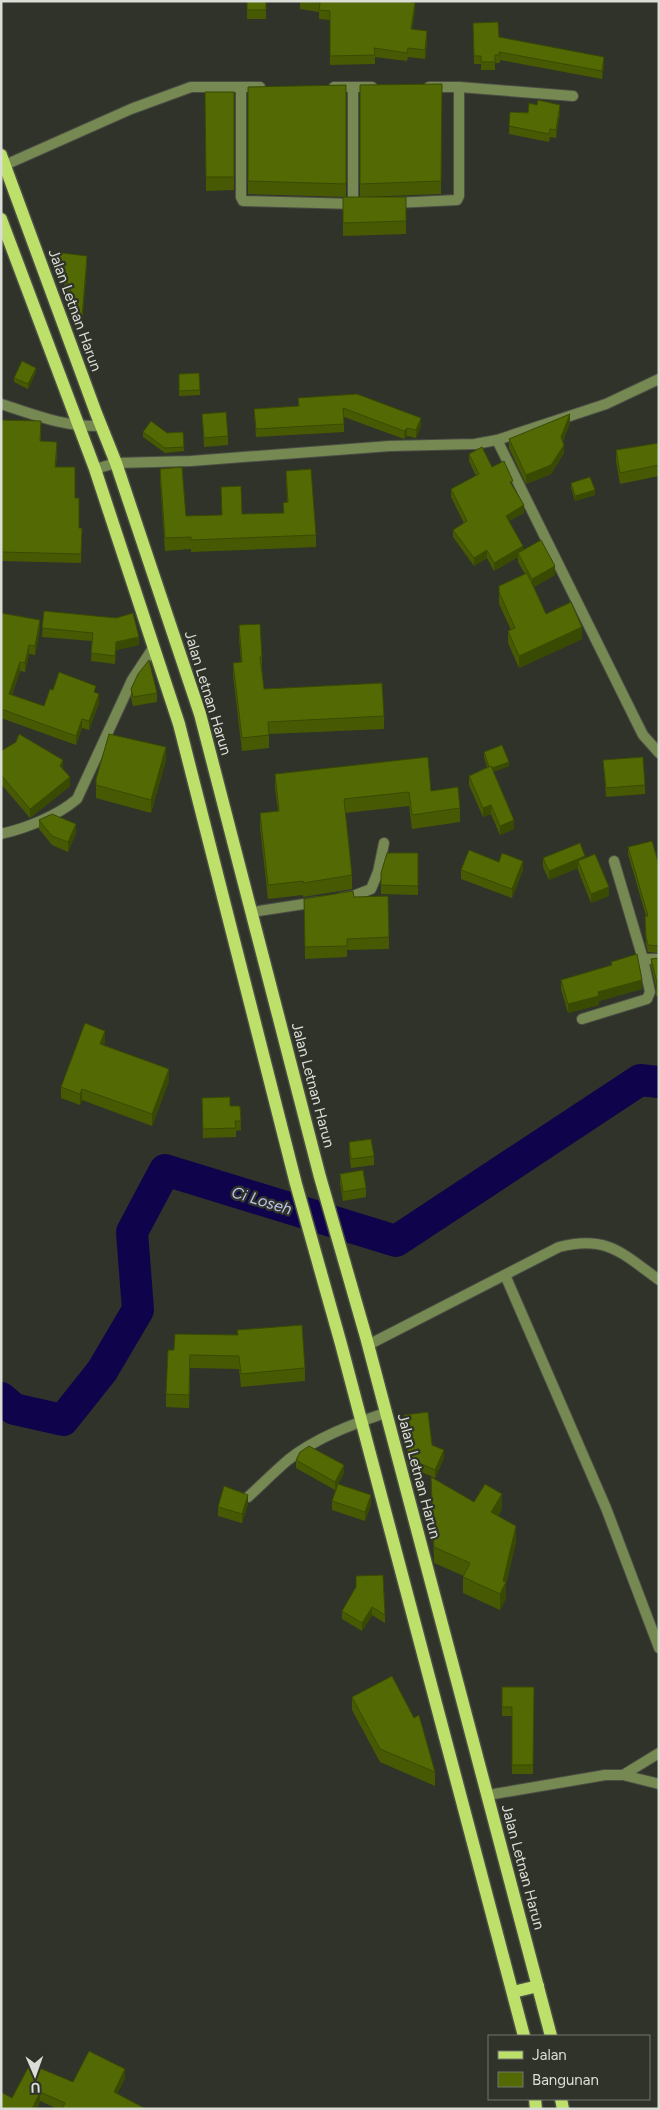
<svg xmlns="http://www.w3.org/2000/svg" width="660" height="2110" viewBox="0 0 660 2110" font-family="Figtree,sans-serif">
<rect width="100%" height="100%" fill="#2f3329"/>
<g fill="none" stroke-linecap="round" stroke-linejoin="round">
<path stroke="#0f044b" stroke-width="32" d="M1,1398l13,11 49,11 39,-49 36,-61 -6,-78 33,-62 231,71 244,-161 19,2"/>
<g stroke="#4b4e45" stroke-width="12">
<g id="service">
<path d="M241,87v110l2,4 112,3"/>
<path d="M334,87h38"/>
<path d="M429,87h30l114,9"/>
<path d="M5,165l126,-56 60,-22h69"/>
<path d="M394,203l63,-3 2,-4v-109"/>
<path d="M353,204v-117"/>
<path d="M505,1275l101,233 53,140"/>
<path d="M368,1345l191,-98c48,-12 63,6 100,33"/>
<path d="M623,1775l36,-22"/>
<path d="M488,1795l117,-20h18l36,9"/>
</g>
</g>
<g stroke="#4b4e45" stroke-width="12">
<g id="minor">
<path d="M1,404c35,11 62,23 100,22"/>
<path d="M497,440l138,279 8,16 16,18"/>
<path d="M95,469l21,-6 75,-2 199,-15 85,-2 22,-4 109,-36 53,-25"/>
<path d="M1,834c26,-6 56,-18 76,-35l55,-119 21,-32"/>
<path d="M614,861l29,98h16"/>
<path d="M341,898l12,-2 18,-7 7,-17 6,-29"/>
<path d="M252,912l65,-10"/>
<path d="M582,1019l65,-20 3,-7 -7,-33"/>
<path d="M248,1497c13,-12 26,-25 40,-37 27,-22 65,-36 97,-47"/>
</g>
</g>
<g stroke="#4b4e45" stroke-width="15">
<g id="primary">
<path d="M1,155l95,258 20,50 84,251 120,463 46,160 185,699"/>
<path d="M1,219l94,250 84,255 117,460 45,160 183,692"/>
<path d="M513,1992l25,-6"/>
<path d="M535,2099l1,10"/>
<path d="M561,2099l2,10"/>
</g>
</g>
<use href="#service" stroke="#778952" stroke-width="10"/>
<use href="#minor" stroke="#778952" stroke-width="10"/>
<use href="#primary" stroke="#bce069" stroke-width="12"/>
</g>
<g fill="#475a03">
<rect x="247" y="1" width="19" height="18"/>
<path d="M300,1h107l8,10 -3,18 15,11 -2,19 -17,-2 -1,4 -32,-4v7l-45,1v-45l-11,-1v-7l-19,-3z"/>
<path d="M473,23l26,14 105,28 -2,14 -102,-19v3h-5v7h-14v-6h-7z"/>
<path d="M442,84l-1,110 -81,3v-112z"/>
<path d="M346,85v112l-98,-3v-107z"/>
<path d="M205,92h29v98l-28,1z"/>
<path d="M510,112l50,1 -4,25 -6,-1 -1,5 -40,-8z"/>
<path d="M343,197h63v37l-63,2z"/>
<path d="M54,252l33,13 -5,61 -28,-65z"/>
<path d="M36,372l-8,17 -14,-7v-4z"/>
<path d="M179,374l21,16v5l-21,1z"/>
<path d="M298,398l123,28 -5,12 -9,-2 -3,3 -60,-22v15l-88,5 -2,-28 44,-3z"/>
<path d="M202,414l26,22v9l-24,2z"/>
<path d="M1,420l40,10v11l16,10 -1,16 19,31 4,30h3l-1,35 -80,-2z"/>
<path d="M570,423l-7,18 1,12 -13,21 -25,10 -17,-36v-9z"/>
<path d="M143,432l24,1 16,-1 1,19 -19,2 -22,-16z"/>
<path d="M659,443v33l-39,8 -4,-23v-11z"/>
<path d="M469,454l23,13 21,20 11,26 -15,8 14,29 32,25 -21,12 12,27 36,25 -63,29 -11,-25v-12l3,-1 -12,-26v-18l26,-12 -7,-12v-5l-24,14 -7,-13 -13,8 -21,-29v-7l11,-7 -13,-26v-8l25,-13 -7,-15z"/>
<path d="M160,469l26,47 36,-1 -1,-28 21,27 41,-1v-10l4,-1 -1,-31 30,64v12l-125,5v-3l-26,2 -5,-70z"/>
<path d="M571,483l24,12 -20,6 -4,-13z"/>
<path d="M44,611l95,34 -23,5 -1,14 -24,-3 1,-20 -50,-4z"/>
<path d="M1,613l39,16 -5,26 -6,-1 -4,18 -5,-1 -8,24 32,11 9,-16 43,3 3,10 -10,27 -7,-2 -6,17 -75,-27z"/>
<path d="M239,625l23,32v12l2,20 120,27v13l-115,5v14l-27,3 -9,-76v-12l8,-1 -2,-24z"/>
<path d="M131,689l26,4v9l-24,4 -2,-8z"/>
<path d="M1,751l62,18 7,17 -40,32 -29,-34z"/>
<path d="M484,752l25,14 -16,6 21,57 -14,6 -9,-21 -8,3 -14,-32v-9l18,-9 -3,-10z"/>
<path d="M166,760l-15,53 -55,-15v-19z"/>
<path d="M603,760l42,25v9l-39,3z"/>
<path d="M275,774l156,17 29,17v14l-48,7 -3,-23 -64,7 7,62v14l-49,8v-2l-35,4 -8,-72v-14l18,-2 -3,-23z"/>
<path d="M39,820l37,13 -8,19 -16,-7 -13,-16z"/>
<path d="M628,847l31,18v88l-11,-1 -2,-8 -1,-28h1l-18,-62z"/>
<path d="M418,853v42l-37,-1v-21z"/>
<path d="M543,858h42l24,38 -18,7 -13,-33v-2l-29,12 -6,-13z"/>
<path d="M499,862l24,8 -11,28 -51,-19v-9z"/>
<path d="M354,897l35,40v12l-42,1v7l-42,2 -1,-60z"/>
<path d="M659,958v38h-3v-9l-5,-21v-7z"/>
<path d="M611,962l31,27 -43,12v4l-31,8 -7,-24v-9l50,-15z"/>
<path d="M105,1042l-1,3 65,36 -17,45 -70,-26 -2,5 -19,-7v-11z"/>
<path d="M202,1098l28,8h10l1,24 -5,1v6l-33,1z"/>
<path d="M349,1142l25,14v9l-23,3 -2,-16z"/>
<path d="M340,1174l26,14v9l-23,4 -3,-18z"/>
<path d="M175,1334l130,34v13l-64,6 -2,-18 -49,-1 -1,40 -23,-1v-13l8,-44z"/>
<path d="M404,1415l40,43 -9,20 -27,-12 -1,-7v-8l1,-3 -4,-25z"/>
<path d="M296,1460l48,13 -6,11 33,20 -6,17 -33,-11v-9l5,-16 -2,5 -39,-22z"/>
<path d="M431,1477l43,25 28,7 -4,7 18,26 -10,42v14l-6,12 -37,-17v-16l1,-1 -30,-13z"/>
<path d="M248,1504l-6,19 -24,-7v-9z"/>
<path d="M356,1576l29,39v8l-13,-8 -10,16 -20,-12v-8l14,-23z"/>
<path d="M502,1687h32l-1,87h-21v-58h-10z"/>
<path d="M352,1697l83,75v14l-55,-24 -28,-52z"/>
<path d="M125,2078l-8,16 29,15h-88l-18,-8 -3,8h-36l11,-11 61,-16z"/>
</g>
<g fill="#394a03">
<path d="M415,3v8l-4,27v-9z"/>
<path d="M427,31v9l-2,19v-9z"/>
<path d="M604,57v8l-2,14v-8z"/>
<path d="M560,105v8l-4,25v-8z"/>
<path d="M87,256v9l-5,61v-9z"/>
<path d="M36,368v4l-8,17v-5z"/>
<path d="M570,414v9l-9,23v-9z"/>
<path d="M421,418v8l-5,12v-8z"/>
<path d="M407,428v8l-3,3v-8z"/>
<path d="M564,445v8l-13,21 -25,10v-9z"/>
<path d="M595,490v5l-20,6v-5z"/>
<path d="M524,505v8l-18,10v-7z"/>
<path d="M523,546v8l-5,-1v4l-24,14v-8z"/>
<path d="M487,550v8l-13,8v-8z"/>
<path d="M555,566v9l-23,13v-9z"/>
<path d="M40,620v9l-5,26v-9z"/>
<path d="M582,627v12l-63,29v-12z"/>
<path d="M139,637v8l-23,5 -1,14v-8l1,-14z"/>
<path d="M29,645v9l-4,18v-9z"/>
<path d="M20,662v9l-11,32v-9z"/>
<path d="M99,694v9l-10,27v-9z"/>
<path d="M82,719v9l-6,17v-9z"/>
<path d="M166,747v13l-15,53v-13z"/>
<path d="M63,760v9l-3,5v-8z"/>
<path d="M509,762v4l-19,7v-4z"/>
<path d="M70,777v9l-40,32v-9z"/>
<path d="M491,805v9l-8,3v-9z"/>
<path d="M514,820v9l-14,6v-9z"/>
<path d="M76,824v9l-8,19v-10z"/>
<path d="M585,856v9l-7,-4v7l-29,12v-9z"/>
<path d="M523,861v9l-11,28v-9z"/>
<path d="M609,887v9l-18,7v-9z"/>
<path d="M642,980v9l-43,12v4l-31,8v-9l30,-12z"/>
<path d="M105,1031v11l-5,13v-11z"/>
<path d="M169,1069v12l-17,45v-12z"/>
<path d="M82,1089v11l-2,5v-11z"/>
<path d="M444,1450v8l-9,20v-8z"/>
<path d="M344,1465v8l-9,17v-8z"/>
<path d="M502,1494v15l-11,18v-15z"/>
<path d="M248,1495v9l-6,19v-9z"/>
<path d="M371,1495v9l-6,17v-9z"/>
<path d="M516,1526v16l-10,42v14l-6,12v-16z"/>
<path d="M372,1607v8l-10,16v-8z"/>
<path d="M125,2069v9l-11,23v-9z"/>
<path d="M40,2092v9l-3,8h-5z"/>
</g>
<g fill="#526904" stroke="#394a03">
<rect x="247" y="1" width="19" height="9"/>
<path d="M306,1h101l8,2 -4,26 16,2 -2,19 -17,-2 -1,5 -33,-5 1,7 -45,1v-45l-11,-1 1,-7z"/>
<path d="M498,22l1,15 105,20 -2,14 -103,-19 1,3h-5v7h-14v-6h-7l-1,-33z"/>
<path d="M442,84l-1,97 -81,3v-99z"/>
<path d="M346,85v99l-98,-3v-94z"/>
<path d="M205,92h29v85h-28z"/>
<path d="M538,100l22,5 -4,25 -6,-1 -1,5 -40,-8 1,-14 18,1 1,-10 8,2z"/>
<path d="M343,197h63v24l-63,2z"/>
<path d="M54,252l33,4 -5,61z"/>
<path d="M22,361l14,7 -8,16 -14,-6z"/>
<path d="M199,373l1,17 -21,1v-17z"/>
<path d="M357,394l64,24 -5,12 -9,-2 -3,3 -61,-23 1,16 -88,5 -2,-20 45,-3 -1,-8z"/>
<path d="M226,412l2,24 -24,2 -2,-24z"/>
<path d="M570,414l-9,23 3,8 -13,20 -25,10 -17,-36z"/>
<path d="M1,420l40,1 -1,20 17,1 -2,25h20v31h4v30h3l-1,26 -80,-2z"/>
<path d="M151,421l16,12 16,-1 1,15 -19,1 -22,-16z"/>
<path d="M659,443v22l-39,8 -4,-23z"/>
<path d="M482,447l10,20 12,-6 9,20 -3,1 14,23 -18,11 17,30 -29,17 -7,-13 -13,8 -21,-28 14,-9 -16,-32 28,-15 -10,-20z"/>
<path d="M182,467l4,49 36,-1 -1,-28 20,-1 1,28 42,-1 -1,-10 5,-1 -2,-31 25,-2 5,66 -125,5v-3l-26,1 -5,-69z"/>
<path d="M590,477l5,13 -20,6 -4,-13z"/>
<path d="M541,540l14,26 -23,13 -14,-26z"/>
<path d="M527,573l19,41 25,-12 11,25 -63,29 -11,-25 7,-3 -16,-36v-6z"/>
<path d="M44,611l72,7 17,-5 6,24 -23,5 -1,14 -24,-3 2,-20 -51,-5z"/>
<path d="M1,613l39,7 -5,26 -6,-1 -4,18 -5,-1 -11,32 35,12 6,-17 3,1 6,-18 37,14 -2,6 5,2 -10,27 -7,-2 -6,17 -75,-27z"/>
<path d="M260,624l2,33h-2l4,32 118,-6 2,33 -116,6 1,13 -27,3 -9,-75 9,-1 -3,-37z"/>
<path d="M149,660l8,33 -24,4 -2,-8 7,-15z"/>
<path d="M19,734l44,26 -3,6 10,11 -40,32 -29,-34v-24l15,-9z"/>
<path d="M109,734l57,13 -15,53 -55,-15v-6z"/>
<path d="M502,745l7,17 -17,6 -1,-2 -2,1 -5,-15z"/>
<path d="M428,757l3,34 27,-4 2,21 -48,7 -3,-23 -65,7 8,76 -49,8v-2l-35,4 -8,-72 19,-2 -4,-37z"/>
<path d="M643,757l2,28 -39,3 -3,-28z"/>
<path d="M491,766l23,54 -14,6 -9,-21 -8,3 -14,-32z"/>
<path d="M52,814l24,10 -8,18 -16,-6 -13,-16z"/>
<path d="M652,841l7,24v81l-11,-1 -2,-8 -1,-21h3l-20,-69z"/>
<path d="M580,843l5,13 -36,15 -6,-13z"/>
<path d="M469,850l30,12 3,-9 21,8 -11,28 -51,-19z"/>
<path d="M387,853h31v33l-37,-1v-12z"/>
<path d="M595,854l14,33 -18,7 -13,-33z"/>
<path d="M353,891l1,6 34,-1 1,41 -42,2v7l-42,1 -1,-48z"/>
<path d="M637,954l5,26 -44,12 1,4 -31,8 -7,-24 51,-15 -1,-3z"/>
<path d="M659,958v31h-3l1,-6 -6,-24z"/>
<path d="M85,1023l20,8 -5,13 69,25 -17,45 -70,-25 -2,5 -19,-7z"/>
<path d="M230,1097v9h10l1,15h-6l1,7 -33,1 -1,-31z"/>
<path d="M371,1139l3,17 -23,3 -2,-17z"/>
<path d="M363,1170l3,18 -23,4 -3,-18z"/>
<path d="M302,1325l3,43 -64,6 -2,-18 -49,-1 -1,40 -23,-1 2,-44h6l1,-16 63,1 -1,-5z"/>
<path d="M428,1412l4,33 12,5 -9,20 -27,-12 -1,-7 2,-5 -5,-31z"/>
<path d="M309,1446l35,19 -9,17 -39,-22 4,-8z"/>
<path d="M431,1477l43,25 11,-18 17,10 -11,18 25,14 -13,55 3,1 -6,12 -37,-17 7,-14 -36,-16z"/>
<path d="M338,1484l33,11 -6,17 -33,-11z"/>
<path d="M224,1486l24,9 -6,19 -24,-7z"/>
<path d="M383,1575l2,40 -13,-8 -10,16 -20,-12 14,-24v-11z"/>
<path d="M392,1676l22,42 5,-3 16,57 -55,-23 -28,-52z"/>
<path d="M502,1687h32l-1,78h-21v-58h-10z"/>
<path d="M89,2051l36,18 -11,23 32,17h-84l3,-6 -25,-11 -8,17h-31v-17l11,6 18,-34 43,18z"/>
</g>
<g text-anchor="middle" stroke-width="4.5" stroke-linejoin="round" paint-order="stroke">
<g font-size="15" fill="#dbded7" stroke="#2f3329">
<text transform="translate(75 310) rotate(70)" y="5">Jalan Letnan Harun</text>
<text transform="translate(208 693) rotate(73)" y="5">Jalan Letnan Harun</text>
<text transform="translate(313 1085) rotate(75)" y="5">Jalan Letnan Harun</text>
<text transform="translate(419 1476) rotate(75)" y="5">Jalan Letnan Harun</text>
<text transform="translate(523 1867) rotate(75)" y="5">Jalan Letnan Harun</text>
</g>
<g font-size="16" font-style="italic" fill="#bdc5ef" stroke="#2f3329">
<text transform="translate(262 1200) rotate(17)" y="6">Ci Loseh</text>
</g>
</g>
<rect width="660" height="2110" fill="none" stroke="#dbded7" stroke-width="5"/>
<rect x="488" y="2035" width="162" height="65" fill="#2f3329" stroke="#74776f"/>
<rect x="498" y="2051" width="25" height="8" fill="#bce069" stroke="#74776f"/>
<text x="532" y="2060" font-size="15" fill="#dbded7">Jalan</text>
<rect x="498" y="2072" width="25" height="15" fill="#526904" stroke="#74776f"/>
<text x="532" y="2085" font-size="15" fill="#dbded7">Bangunan</text>
<g transform="translate(35 2075) rotate(178)" stroke="#2f3329" stroke-width="4" paint-order="stroke">
<path d="M0-4L9 19L0 12L-9 19Z" fill="#dbded7"/>
<text y="-8" font-size="14" font-weight="bold" text-anchor="middle" fill="#dbded7">U</text>
</g>
</svg>
